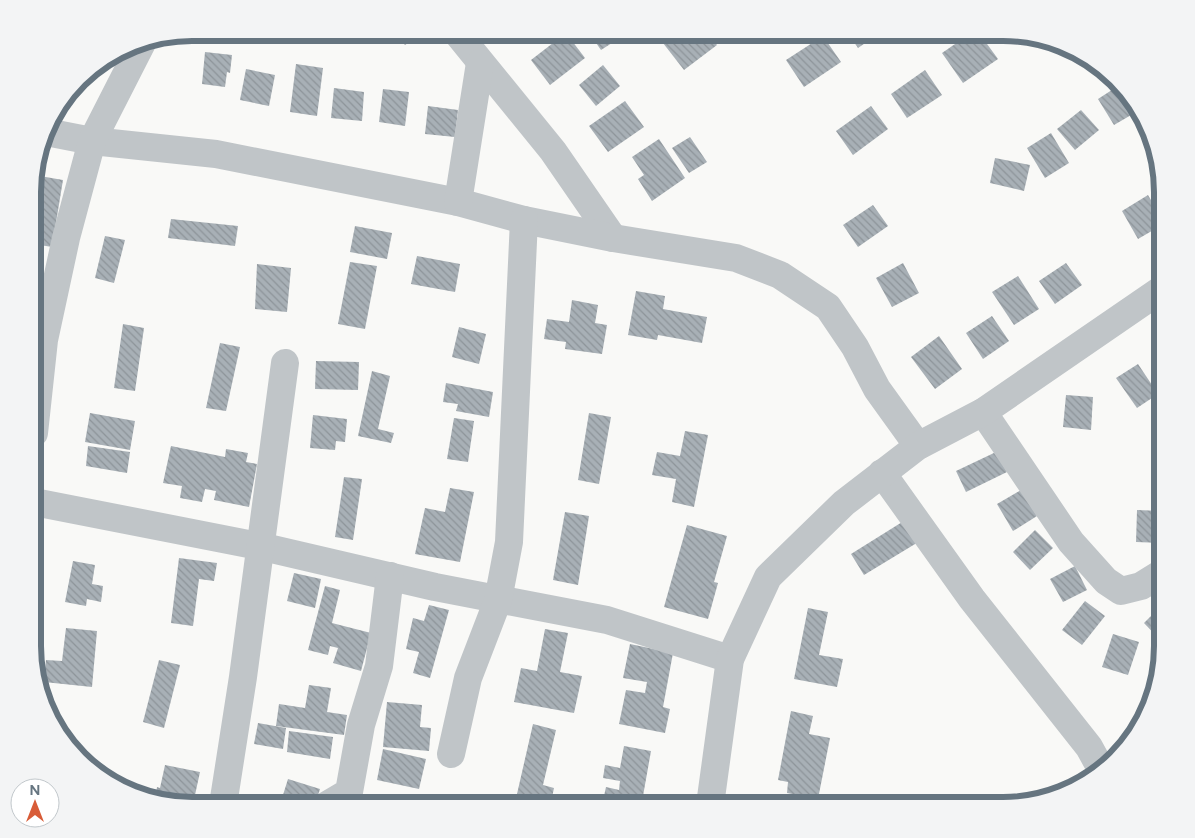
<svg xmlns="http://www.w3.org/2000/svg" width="1195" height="838" viewBox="0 0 1195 838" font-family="Figtree,sans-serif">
<defs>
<pattern id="building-back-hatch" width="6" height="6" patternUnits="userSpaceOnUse" patternTransform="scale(1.25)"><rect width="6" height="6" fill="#a8b0b6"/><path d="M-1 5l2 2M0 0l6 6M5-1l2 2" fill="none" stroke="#8d9499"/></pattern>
</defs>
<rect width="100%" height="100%" fill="#f9f9f7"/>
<g fill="url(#building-back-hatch)">
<path d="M396,33h27l-18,12z"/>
<path d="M566,33l19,25 -35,27 -19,-25z"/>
<path d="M589,33h36l1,1 -25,16z"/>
<path d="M708,33l9,12 -33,25 -28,-36z"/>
<path d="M848,33h32l-22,15z"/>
<path d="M971,33h8l19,26 -35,24 -21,-30z"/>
<path d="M823,36l18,26 -37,25 -18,-27z"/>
<path d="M205,52l27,3 -2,18 -3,-1 -2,15 -23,-3z"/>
<path d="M296,64l27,4 -6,48 -27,-4z"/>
<path d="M603,65l17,21 -24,20 -17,-21z"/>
<path d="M246,69l29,6 -6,31 -29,-6z"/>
<path d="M925,70l17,25 -35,23 -16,-24z"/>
<path d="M1118,86l20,25 -24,14 -16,-26z"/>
<path d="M334,88l30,4 -2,29 -31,-3z"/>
<path d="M383,89l26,3 -4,34 -26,-4z"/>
<path d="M625,101l19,26 -36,25 -19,-26z"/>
<path d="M428,106l30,4 -3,27 -30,-3z"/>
<path d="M871,106l17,23 -35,26 -17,-24z"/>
<path d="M1081,110l18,20 -24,20 -18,-21z"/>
<path d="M1051,133l18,30 -24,15 -18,-30z"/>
<path d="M690,137l17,25 -18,11 -17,-25z"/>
<path d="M659,139l26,39 -33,23 -14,-22 6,-4 -12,-18z"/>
<path d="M995,158l35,7 -6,26 -34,-8z"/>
<path d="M34,175l29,5 -11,67 -18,-3z"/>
<path d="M1148,195l14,24v6l-24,14 -16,-28z"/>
<path d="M873,205l15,21 -30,21 -15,-22z"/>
<path d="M171,219l67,7 -3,20 -67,-8z"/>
<path d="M355,226l37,7 -5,26 -37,-7z"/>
<path d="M105,236l20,4 -11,43 -19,-5z"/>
<path d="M417,256l43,8 -5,28 -44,-8z"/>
<path d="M350,262l27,4 -12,63 -27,-5z"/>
<path d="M903,263l16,30 -27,14 -16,-29z"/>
<path d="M1066,263l16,22 -27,19 -16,-23z"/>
<path d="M257,264l34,4 -4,44 -32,-3z"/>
<path d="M1018,276l21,33 -25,16 -22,-33z"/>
<path d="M636,291l29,5 -2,13 44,8 -5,26 -44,-8 -1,5 -29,-5z"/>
<path d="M572,300l26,5 -3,18 12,2 -5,29 -37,-5 1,-7 -22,-3 3,-20 22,3z"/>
<path d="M992,316l17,25 -26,18 -17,-26z"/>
<path d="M123,324l21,4 -9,63 -21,-3z"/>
<path d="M459,327l27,7 -7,30 -27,-7z"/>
<path d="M939,336l23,33 -27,20 -24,-32z"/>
<path d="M220,343l20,4 -14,64 -20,-3z"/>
<path d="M1162,357v14l-6,-10z"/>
<path d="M316,361l43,1 -1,28 -43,-1z"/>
<path d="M1138,364l20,30 -21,14 -21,-30z"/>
<path d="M372,371l18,5 -12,53 16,4 -3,10 -33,-7z"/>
<path d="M446,383l47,9 -4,25 -33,-6 2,-7 -15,-2z"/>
<path d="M1066,395l27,2 -2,33 -28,-3z"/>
<path d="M90,413l45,8 -5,29 -45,-8z"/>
<path d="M589,413l22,4 -12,67 -21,-4z"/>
<path d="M313,415l34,4 -2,23 -9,-1 -1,9 -25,-2z"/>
<path d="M454,418l20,3 -6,41 -21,-3z"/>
<path d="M685,431l23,4 -14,72 -22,-5 4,-23 -24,-4 5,-23 23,4z"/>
<path d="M88,446l42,6 -3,21 -41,-7z"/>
<path d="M171,446l54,11 1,-8 22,4 -2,9 11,2 -8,43 -35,-7 2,-9 -11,-2 -3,13 -22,-4 2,-12 -19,-3z"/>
<path d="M996,452l11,20 -41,20 -10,-21z"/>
<path d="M344,477l18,2 -9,61 -18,-3z"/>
<path d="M450,488l24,4 -14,70 -45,-8 10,-46 20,4z"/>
<path d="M1021,490l16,26 -24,15 -16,-27z"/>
<path d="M1137,510l25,1v32l-26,-1z"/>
<path d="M565,512l24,4 -11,69 -25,-5z"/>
<path d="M907,519l13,22 -56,34 -13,-21z"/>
<path d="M687,525l40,11 -13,46 4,1 -10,36 -44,-12z"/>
<path d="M1035,530l18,18 -23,22 -17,-18z"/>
<path d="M179,558l38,5 -3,18 -15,-2 -6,47 -22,-3z"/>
<path d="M73,561l22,4 -3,19 11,2 -2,16 -14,-3 -1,7 -21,-4z"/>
<path d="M1075,566l12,24 -24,12 -13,-23z"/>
<path d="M294,573l27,6 -6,29 -28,-7z"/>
<path d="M325,586l15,4 -8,33 39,10 -10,38 -28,-8 5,-15 -8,-2 -2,9 -20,-5z"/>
<path d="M1085,601l20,15 -23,29 -20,-15z"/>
<path d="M429,605l20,5 -19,68 -17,-5 6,-21 -13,-3 7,-31 11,3z"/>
<path d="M1161,606l1,2v34l-18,-19z"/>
<path d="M808,608l20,4 -9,43 24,4 -6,28 -43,-8z"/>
<path d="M66,628l31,3 -5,56 -48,-5 2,-22 16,1z"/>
<path d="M545,629l23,4 -8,39 22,4 -8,37 -60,-11 7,-34 16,3z"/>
<path d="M1113,634l26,8 -11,33 -26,-8z"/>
<path d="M630,644l43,9 -10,54 7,2 -5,24 -46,-9 7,-34 19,3 2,-11 -24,-4z"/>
<path d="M159,660l21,5 -16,63 -21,-6z"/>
<path d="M309,685l22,3 -4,24 20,3 -3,20 -68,-9 3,-22 26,4z"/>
<path d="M387,702l35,3 -2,22 11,1 -2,23 -46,-4z"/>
<path d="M791,711l22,5 -4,18 21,4 -12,61 -31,-6 1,-11 -10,-2z"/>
<path d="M258,723l28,5 -3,21 -29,-5z"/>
<path d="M533,724l23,6 -13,55 11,3 -3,14 -34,-8z"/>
<path d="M289,731l44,6 -3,22 -43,-7z"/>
<path d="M624,746l27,5 -8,45 4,1 -2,8h-43l4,-18 13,3 1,-9 -17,-3 2,-13 15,3z"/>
<path d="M383,749l43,10 -7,30 -42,-9z"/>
<path d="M165,765l35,7 -5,23 9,2 -2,8h-20l-27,-5 2,-13 3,1z"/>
<path d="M288,779l32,10 -5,16 -32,-10z"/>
<path d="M247,795l21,3 -1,7h-21z"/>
</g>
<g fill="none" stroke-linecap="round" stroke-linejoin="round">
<g stroke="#c0c5c8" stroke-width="28">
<path d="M457,33l96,118 60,87"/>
<path d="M46,132l46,9 124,13 242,48 66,18 89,18 123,20 44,17 48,32 27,40 22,42 41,57"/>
<path d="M458,202l22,-139"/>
<path d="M983,412l88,130 35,39 15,10 20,-5 21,-13"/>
<path d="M34,433l10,-93 22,-102 26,-97 50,-98"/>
<path d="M882,473l90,126 117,148 11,20"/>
<path d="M34,502l225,44 176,41 172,33 123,39"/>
<path d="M451,754l17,-76 30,-78 11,-58 15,-322"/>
<path d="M223,805l20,-128 42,-314"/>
<path d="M327,805l22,-13 12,-67 18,-59 11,-90"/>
<path d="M710,805l20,-146 38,-82 76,-74 74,-57 65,-34 179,-123"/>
</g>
</g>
<path d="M0 0H1195V838H0ZM192 41H1003A151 151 0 0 1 1154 192V646A151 151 0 0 1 1003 797H192A151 151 0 0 1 41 646V192A151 151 0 0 1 192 41Z" fill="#f3f4f5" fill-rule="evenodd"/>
<path fill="none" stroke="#667580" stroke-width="6" d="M192 41H1003A151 151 0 0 1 1154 192V646A151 151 0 0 1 1003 797H192A151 151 0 0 1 41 646V192A151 151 0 0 1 192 41Z"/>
<g transform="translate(35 803)"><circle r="24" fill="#ffffff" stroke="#c2c8cc"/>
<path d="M0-4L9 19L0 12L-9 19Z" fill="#d85c38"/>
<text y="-8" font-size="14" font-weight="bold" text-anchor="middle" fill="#667580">N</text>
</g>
</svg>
